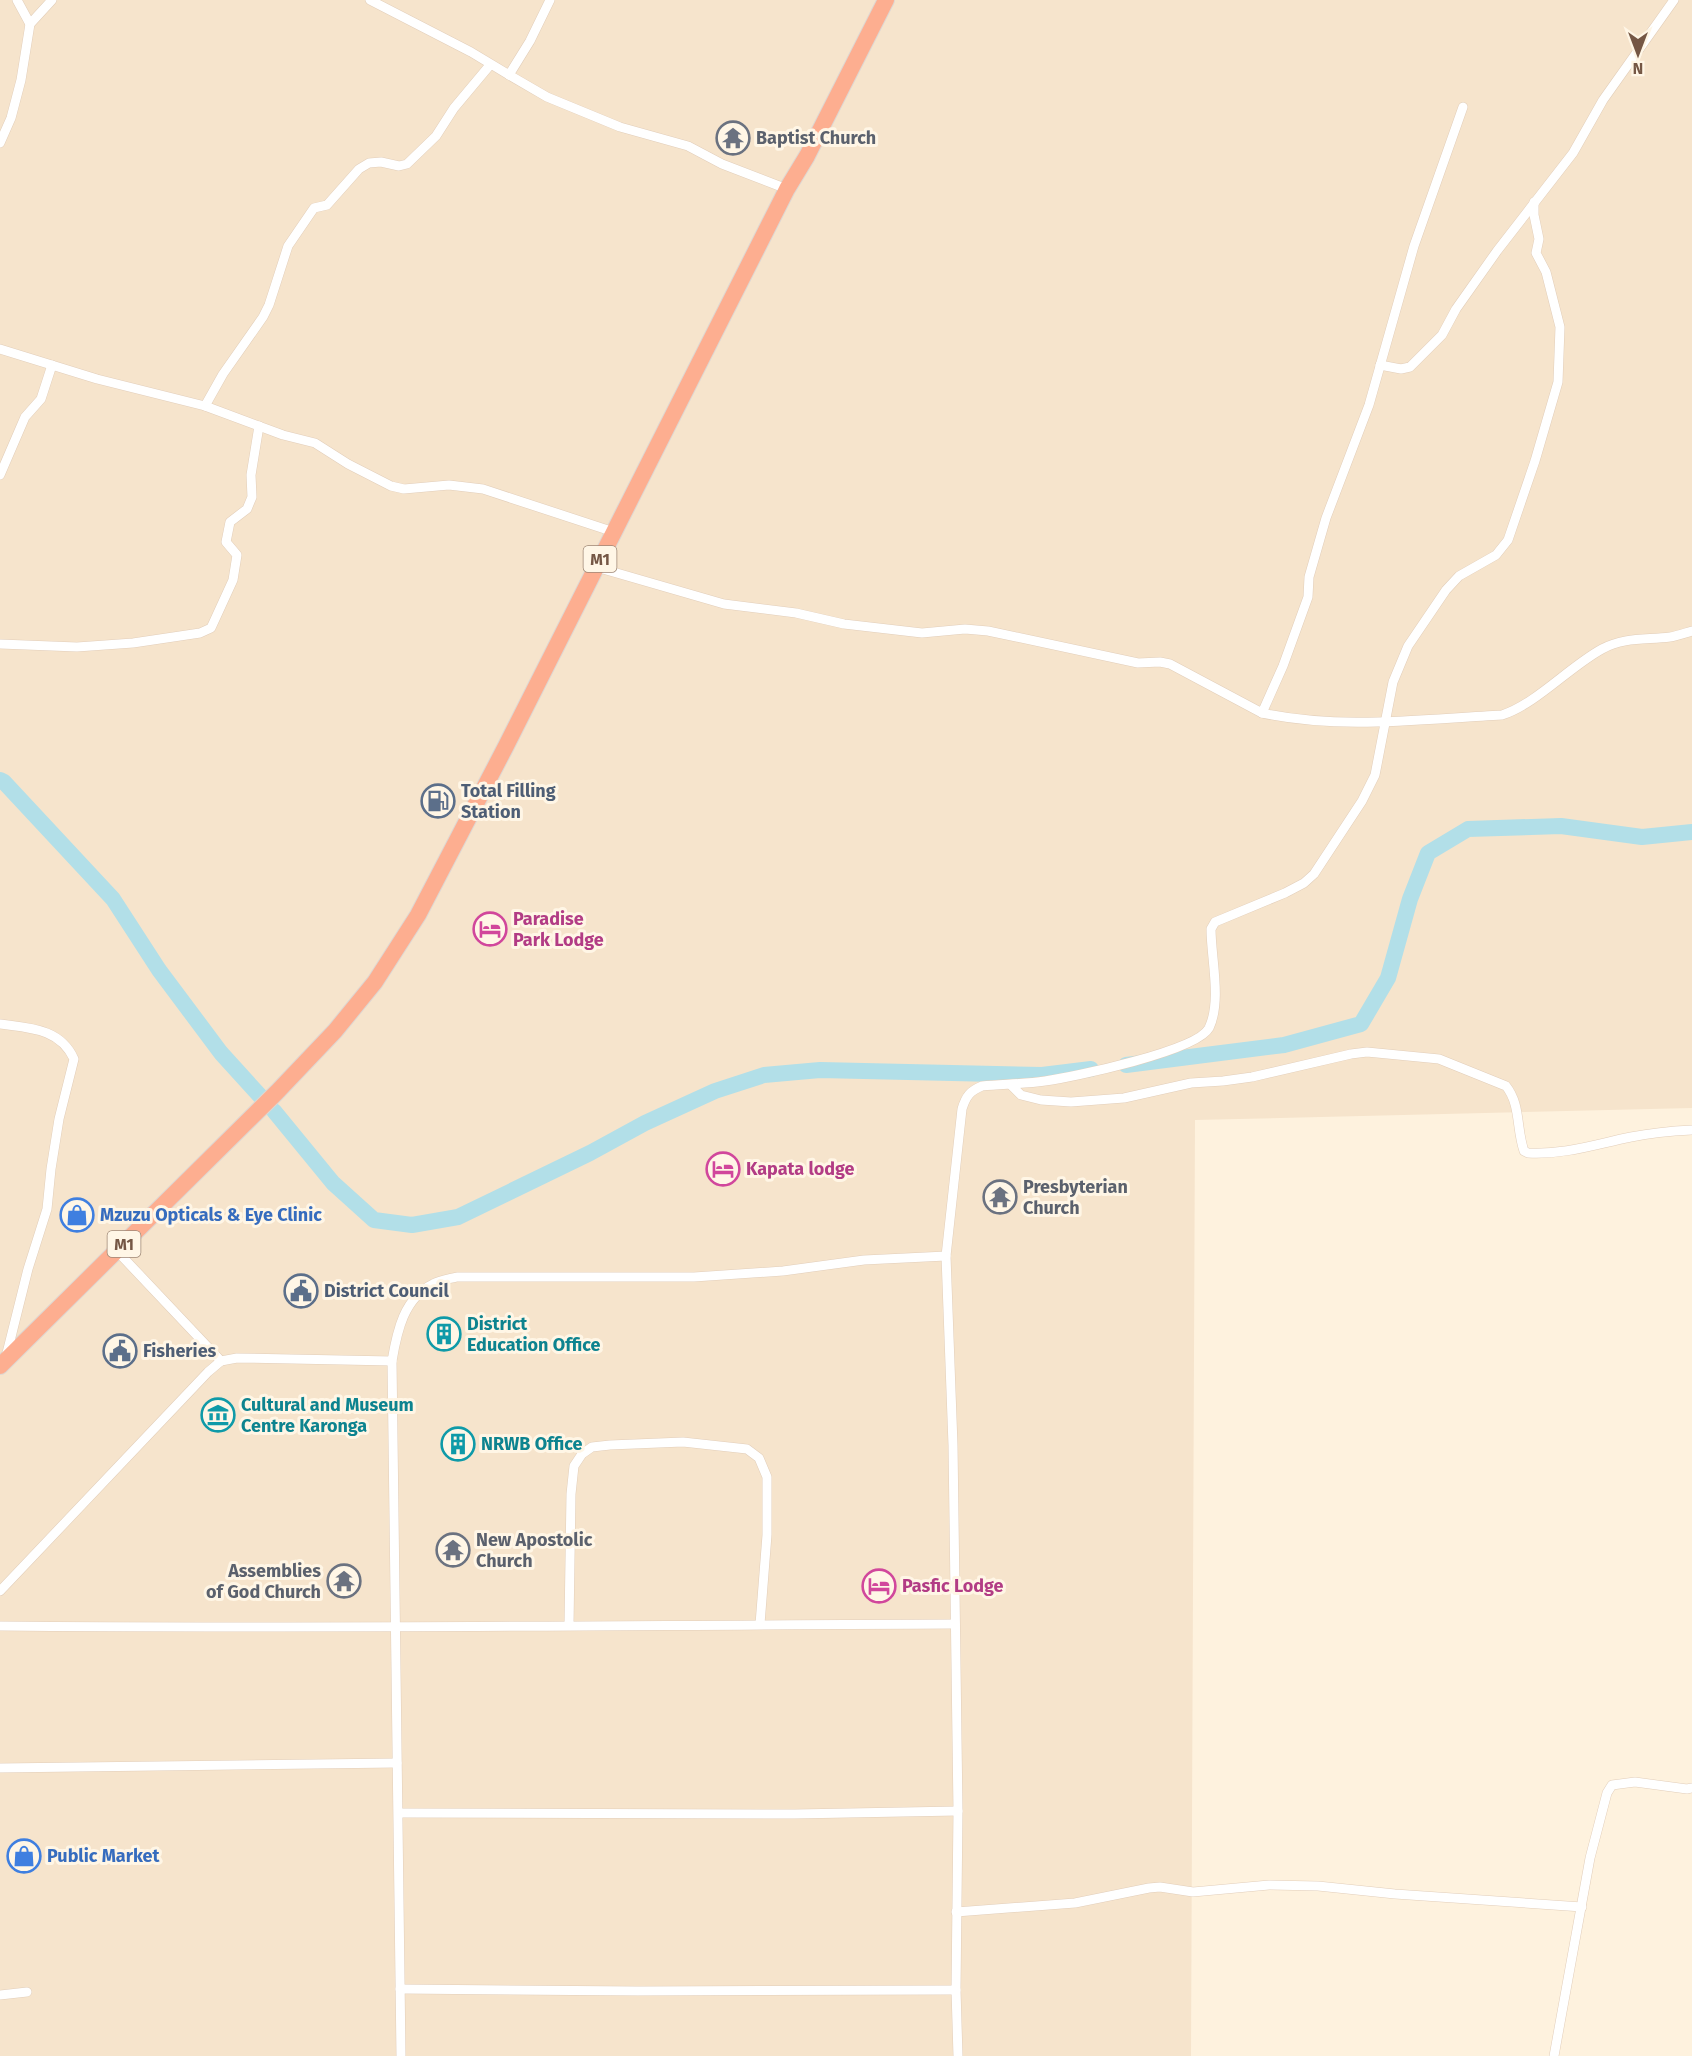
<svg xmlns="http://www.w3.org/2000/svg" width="1692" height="2056" viewBox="0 0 1692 2056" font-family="'Fira Sans',sans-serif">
<rect width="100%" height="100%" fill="#fef2de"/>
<path fill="#f6e4cc" d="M0,0h1692v1108l-497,12 -4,936h-1191z"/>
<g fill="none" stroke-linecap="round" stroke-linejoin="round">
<g stroke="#b2dfe8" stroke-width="16">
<path d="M0,780l4,2 109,117 46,71 62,83 40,44"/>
<path d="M1126,1065l158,-20 77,-21 27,-46 22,-79 18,-46 40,-24 93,-3 81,11 50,-5"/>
<path d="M274,1111l59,72 41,37 38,5 46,-8 132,-64 55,-30 70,-32 49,-16 56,-5 222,5 49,-6"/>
</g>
<g stroke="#e2ceba" stroke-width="10">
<g id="street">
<path d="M17,0l13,24"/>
<path d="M370,0l101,52 38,23 21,-34 20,-41"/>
<path d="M509,75l38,22 73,30 68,19 34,18 65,25"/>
<path d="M0,143l11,-25 10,-38 9,-56 22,-24"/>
<path d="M0,349l97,30 108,27 18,-32 40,-57 6,-12 19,-59 26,-38 13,-3 32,-36 10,-6 12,-1 18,4 8,-2 29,-28 18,-28 36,-43"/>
<path d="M1380,365l21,4 9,-2 32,-32 14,-26 41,-58 76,-98 30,-53 71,-100"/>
<path d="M205,406l78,29 32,8 33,21 43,22 13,3 45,-4 34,4 131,43"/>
<path d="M0,475l25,-58 16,-18 11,-34"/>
<path d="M596,567l128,37 72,9 48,11 78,9 43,-4 23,2 150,32 22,-1 10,2 92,49 21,-47 25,-69 1,-20 17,-59 43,-113 45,-159 49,-139"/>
<path d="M0,644l77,3 56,-4 67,-10 11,-5 22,-48 4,-25 -11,-13 4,-20 17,-13 5,-12 -1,-22 8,-49"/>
<path d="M1262,713c79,17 160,6 240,2 34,-11 67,-48 100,-66 22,-12 44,-9 68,-12 7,-1 15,-4 22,-6"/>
<path d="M0,1024c29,4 60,4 74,35l-15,60 -8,50 -4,40 -19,60 -22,88"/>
<path d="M1011,1085l10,10 20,5 30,2 53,-4 67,-15 32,-2 29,-4 99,-23 16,-2 72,7 67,27c15,19 10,42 18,65l4,2c36,2 68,-9 103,-16 20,-4 41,-6 61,-7"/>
<path d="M117,1251l104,110 16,-3 155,3c5,-30 12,-63 41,-77 7,-4 16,-5 24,-7h237l89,-6 81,-11 82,-4"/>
<path d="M392,1361l9,695"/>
<path d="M0,1591l208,-219 13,-11"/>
<path d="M569,1625l2,-131 3,-28 8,-12 10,-7 18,-2 73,-3 64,7 12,9 8,19v58l-7,89"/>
<path d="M0,1626c318,3 636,-1 955,-2"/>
<path d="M0,1768l397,-5"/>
<path d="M399,1813l396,1 163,-3"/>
<path d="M956,1912l119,-9 74,-15 11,-1 33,5 76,-7 49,1 77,8 187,13"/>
<path d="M400,1989l238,2 318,-1"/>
<path d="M0,1995l27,-3"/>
<path d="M958,2056l-2,-66 2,-179 -5,-366 -7,-189 16,-147c4,-13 8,-18 20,-23 21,-2 42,-2 63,-5 28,-4 152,-30 164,-53 13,-27 2,-70 2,-99l4,-7 70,-29 19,-10 10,-9 48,-73 13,-26 18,-93 15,-36 38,-56 13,-14 37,-21 12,-15 27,-79 23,-79 2,-55 -14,-55 -10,-19 3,-14 -5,-24v-13"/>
<path d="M1554,2056l36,-198 17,-65 5,-8 23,-3 52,7 5,-1"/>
</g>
</g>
<g stroke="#ded7d2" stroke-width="18">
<path id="highway" d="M0,1366l277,-274 58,-61 40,-49 43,-67 88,-169 281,-557 20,-33 79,-156"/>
</g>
<use href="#street" stroke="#fff" stroke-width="9"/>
<use href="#highway" stroke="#fdae90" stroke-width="16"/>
</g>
<defs>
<g id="temple-ring" transform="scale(1.725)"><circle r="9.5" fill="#fff6e6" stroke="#6b7280" stroke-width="1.5"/><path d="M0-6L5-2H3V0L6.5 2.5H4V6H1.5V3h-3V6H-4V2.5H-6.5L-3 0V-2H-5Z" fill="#6b7280"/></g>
<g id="fuel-ring" transform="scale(1.725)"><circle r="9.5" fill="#fff6e6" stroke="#5c6f8a" stroke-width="1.5"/><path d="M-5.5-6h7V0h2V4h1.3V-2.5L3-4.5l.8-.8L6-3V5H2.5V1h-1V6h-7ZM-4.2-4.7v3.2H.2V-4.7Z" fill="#5c6f8a"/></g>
<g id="hotel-ring" transform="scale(1.725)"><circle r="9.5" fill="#fff6e6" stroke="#d1479c" stroke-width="1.5"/><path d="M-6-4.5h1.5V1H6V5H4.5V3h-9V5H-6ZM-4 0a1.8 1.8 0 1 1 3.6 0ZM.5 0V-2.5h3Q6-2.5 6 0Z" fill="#d1479c"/></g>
<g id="shop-ring" transform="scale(1.725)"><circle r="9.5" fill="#fff6e6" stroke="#3f7fe0" stroke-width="1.5"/><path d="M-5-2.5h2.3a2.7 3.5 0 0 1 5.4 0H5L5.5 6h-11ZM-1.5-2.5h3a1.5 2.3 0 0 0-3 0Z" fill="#3f7fe0"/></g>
<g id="civic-ring" transform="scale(1.725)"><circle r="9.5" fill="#fff6e6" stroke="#5c6f8a" stroke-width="1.5"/><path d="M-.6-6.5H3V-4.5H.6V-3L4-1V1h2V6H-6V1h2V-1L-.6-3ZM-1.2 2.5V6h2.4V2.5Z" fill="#5c6f8a"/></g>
<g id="building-ring" transform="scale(1.725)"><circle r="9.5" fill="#fff6e6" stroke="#0f9aa8" stroke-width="1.5"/><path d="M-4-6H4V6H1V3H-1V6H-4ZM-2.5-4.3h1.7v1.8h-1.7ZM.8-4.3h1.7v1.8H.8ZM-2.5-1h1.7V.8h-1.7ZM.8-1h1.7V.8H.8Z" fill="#0f9aa8"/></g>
<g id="museum-ring" transform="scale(1.725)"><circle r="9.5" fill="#fff6e6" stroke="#0f9aa8" stroke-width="1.5"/><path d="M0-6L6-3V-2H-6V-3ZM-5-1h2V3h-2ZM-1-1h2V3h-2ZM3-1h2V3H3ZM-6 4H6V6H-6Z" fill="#0f9aa8"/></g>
</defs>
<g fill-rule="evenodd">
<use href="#temple-ring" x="733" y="138"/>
<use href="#fuel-ring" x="438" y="801"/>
<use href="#hotel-ring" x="490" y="929"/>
<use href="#hotel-ring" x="723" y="1169"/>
<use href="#temple-ring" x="1000" y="1197"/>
<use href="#shop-ring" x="77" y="1215"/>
<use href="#civic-ring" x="301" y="1291"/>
<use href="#building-ring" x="444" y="1334"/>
<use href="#civic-ring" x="120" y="1351"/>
<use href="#museum-ring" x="218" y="1415"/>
<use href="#building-ring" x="458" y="1444"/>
<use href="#temple-ring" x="453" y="1550"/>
<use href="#temple-ring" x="344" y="1581"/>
<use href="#hotel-ring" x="879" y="1586"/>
<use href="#shop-ring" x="24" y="1856"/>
</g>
<g text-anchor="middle" stroke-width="6" stroke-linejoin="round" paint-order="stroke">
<g fill="#fff6e6" stroke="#9e8775" stroke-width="1.5">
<rect x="583.5" y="546" width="33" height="26" rx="4.5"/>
<rect x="107.5" y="1231" width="33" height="26" rx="4.5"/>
</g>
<g font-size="16" font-weight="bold" fill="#755745">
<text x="600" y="565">M1</text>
<text x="124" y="1250">M1</text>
</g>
<g font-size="18" font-weight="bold" fill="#5b616d" stroke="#fff6e6" text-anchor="start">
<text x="756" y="144">Baptist Church</text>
<text x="1023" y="1193">Presbyterian<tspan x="1023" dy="21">Church</tspan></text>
<text x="476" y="1546">New Apostolic<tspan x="476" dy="21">Church</tspan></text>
<text x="321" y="1577" text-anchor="end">Assemblies<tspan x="321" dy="21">of God Church</tspan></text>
</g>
<g font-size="18" font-weight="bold" fill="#4e5e75" stroke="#fff6e6" text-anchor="start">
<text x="461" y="797">Total Filling<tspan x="461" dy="21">Station</tspan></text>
<text x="324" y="1297">District Council</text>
<text x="143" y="1357">Fisheries</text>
</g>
<g font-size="18" font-weight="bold" fill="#b23c85" stroke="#fff6e6" text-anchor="start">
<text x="513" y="925">Paradise<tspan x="513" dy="21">Park Lodge</tspan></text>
<text x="746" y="1175">Kapata lodge</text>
<text x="902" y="1592">Pasfic Lodge</text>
</g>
<g font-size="18" font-weight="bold" fill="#366cbe" stroke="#fff6e6" text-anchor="start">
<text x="100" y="1221">Mzuzu Opticals &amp; Eye Clinic</text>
<text x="47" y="1862">Public Market</text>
</g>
<g font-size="18" font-weight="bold" fill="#0d838f" stroke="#fff6e6" text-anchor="start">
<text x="467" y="1330">District<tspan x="467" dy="21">Education Office</tspan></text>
<text x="241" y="1411">Cultural and Museum<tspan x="241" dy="21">Centre Karonga</tspan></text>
<text x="481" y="1450">NRWB Office</text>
</g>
</g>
<g transform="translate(1638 54) rotate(180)" stroke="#fff6e6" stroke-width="4.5" paint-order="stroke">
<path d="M0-4.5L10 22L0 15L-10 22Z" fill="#755745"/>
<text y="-9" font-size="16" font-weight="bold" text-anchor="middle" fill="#755745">N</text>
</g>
</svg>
